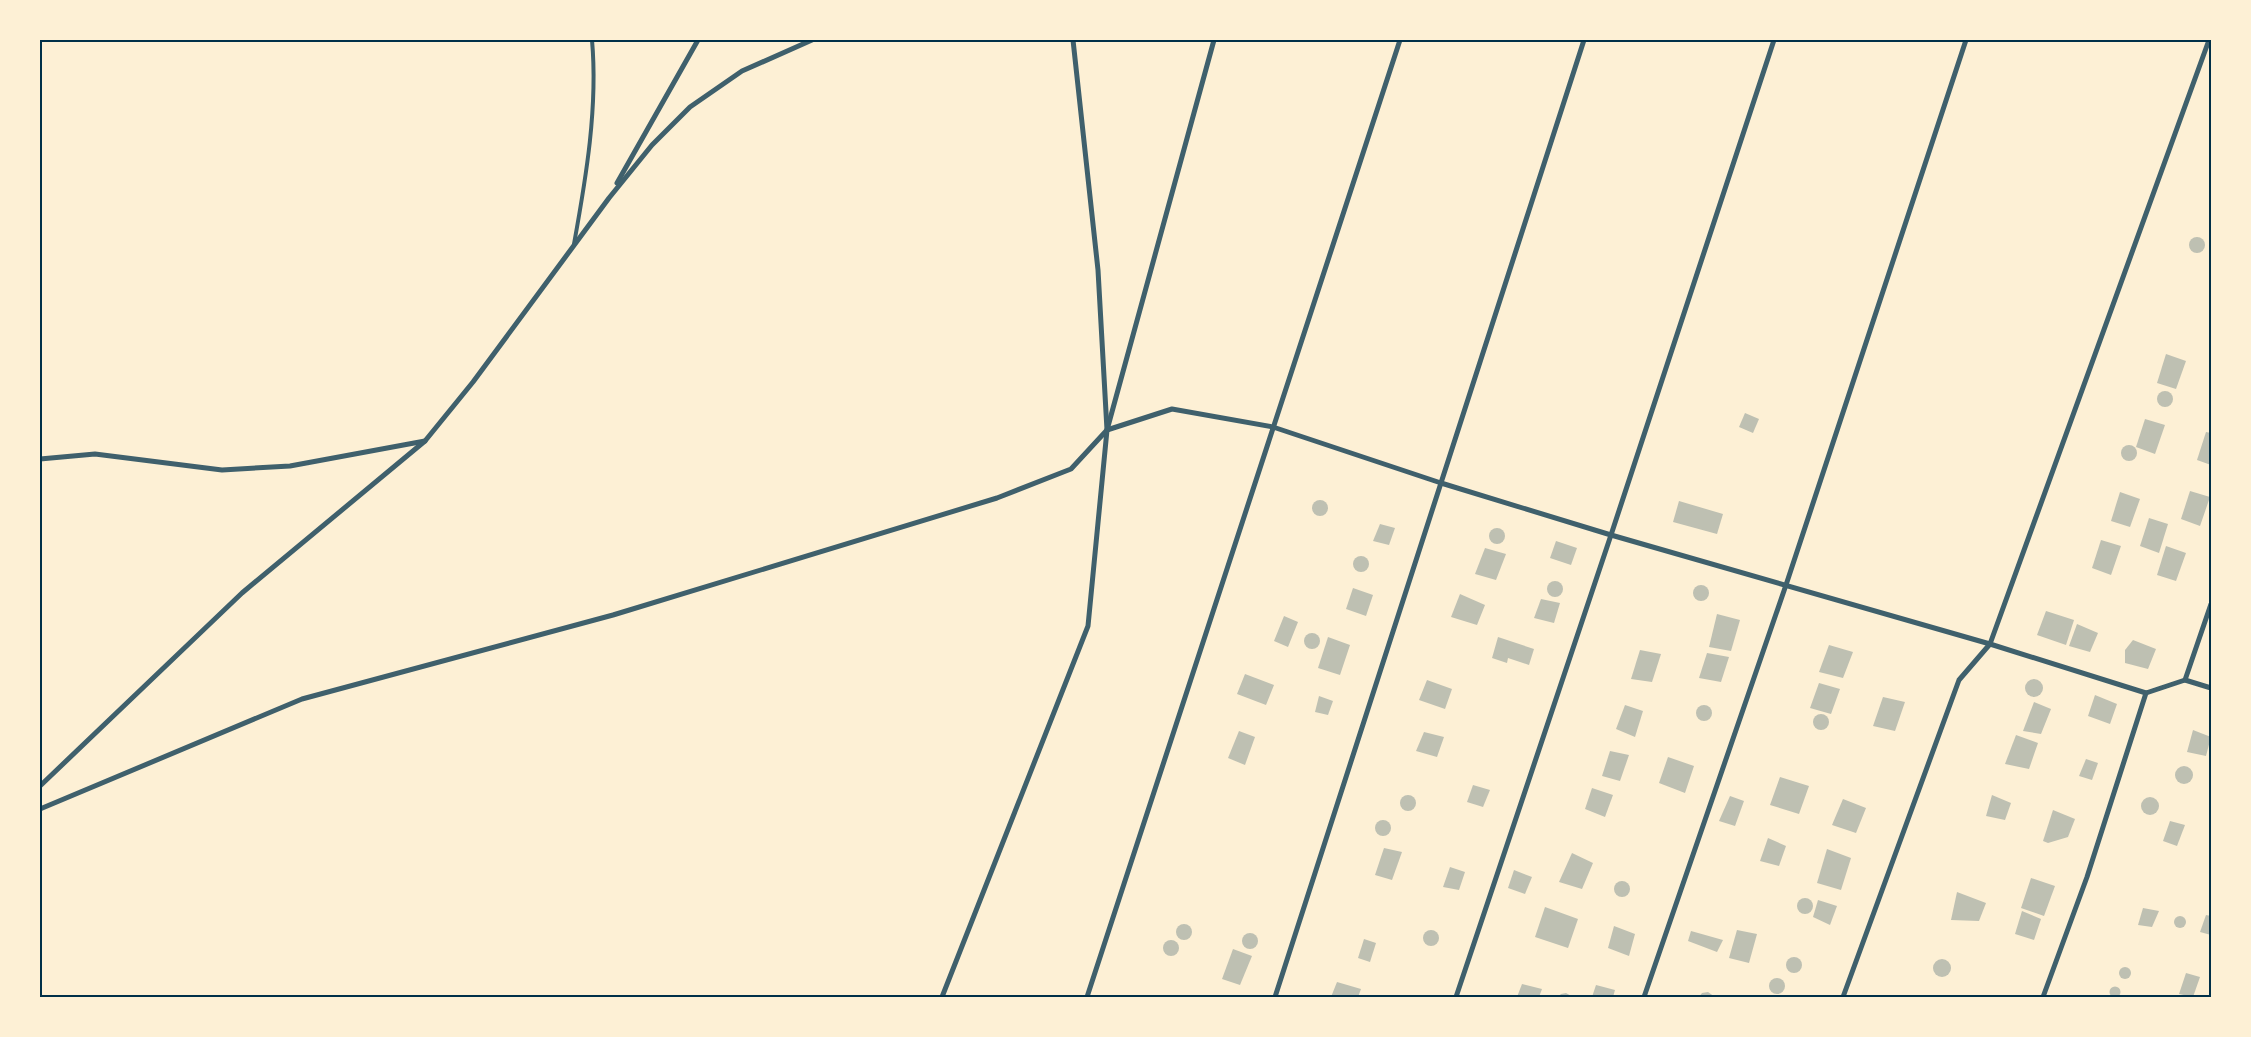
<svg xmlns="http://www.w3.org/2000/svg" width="2251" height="1037" viewBox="0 0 2251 1037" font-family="'Public Sans',sans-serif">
<rect width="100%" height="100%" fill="#fdf0d5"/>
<g fill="#bec0b2">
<circle cx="2197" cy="245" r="8"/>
<path d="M2166,354l20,7 -10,28 -19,-6z"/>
<circle cx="2165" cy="399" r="8"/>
<path d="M1745,413l14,6 -6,14 -14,-6z"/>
<path d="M2145,419l20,6 -10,29 -19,-7z"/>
<path d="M2206,432l5,1v32l-14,-5z"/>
<circle cx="2129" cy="453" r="8"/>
<path d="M2190,491l20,6 -10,29 -19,-7z"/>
<path d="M2120,492l20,7 -10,28 -19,-6z"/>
<circle cx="1320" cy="508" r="8"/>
<path d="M1679,501l44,13 -6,20 -44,-12z"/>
<path d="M2149,518l19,6 -9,29 -19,-7z"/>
<path d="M1380,524l15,4 -6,17 -16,-4z"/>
<circle cx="1497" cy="536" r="8"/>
<path d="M2101,540l20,6 -10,29 -19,-7z"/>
<path d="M1556,541l21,7 -6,17 -21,-7z"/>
<path d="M2166,546l20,7 -10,28 -19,-6z"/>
<path d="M1485,548l21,6 -10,26 -21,-6z"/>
<circle cx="1361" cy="564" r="8"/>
<circle cx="1555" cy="589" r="8"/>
<circle cx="1701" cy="593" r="8"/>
<path d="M1353,588l20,7 -7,21 -20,-7z"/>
<path d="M1460,594l25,11 -8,20 -26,-8z"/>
<path d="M1541,599l19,4 -6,20 -20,-5z"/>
<path d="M2046,611l28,9 -8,25 -29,-10z"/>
<path d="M1717,614l23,6 -9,31 -22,-4z"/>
<path d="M1284,616l14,6 -10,25 -14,-6z"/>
<path d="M2077,624l21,9 -8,19 -21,-6z"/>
<circle cx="1312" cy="641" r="8"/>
<path d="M1328,637l22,8 -10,30 -22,-7z"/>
<path d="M1498,637l36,12 -5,16 -21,-7 -1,5 -15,-5z"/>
<path d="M2133,640l23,9 -8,20 -23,-6v-13z"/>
<path d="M1829,645l24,7 -10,26 -24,-6z"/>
<path d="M1640,650l21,4 -9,28 -21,-3z"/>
<path d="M1707,653l22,4 -8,25 -22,-4z"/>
<path d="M1245,674l29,11 -8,20 -29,-11z"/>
<circle cx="2034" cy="688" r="9"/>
<path d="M1427,680l25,9 -7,20 -26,-9z"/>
<path d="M1819,683l21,6 -9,25 -21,-6z"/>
<path d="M2095,695l22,9 -7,20 -22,-8z"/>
<path d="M1319,696l14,5 -5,14 -13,-3z"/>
<path d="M1883,697l22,5 -10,29 -22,-5z"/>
<path d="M2034,702l17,7 -10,25 -18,-3z"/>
<circle cx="1704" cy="713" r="8"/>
<path d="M1625,705l18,6 -8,26 -19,-8z"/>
<circle cx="1821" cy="722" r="8"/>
<path d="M2193,730l18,7 -5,19 -19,-4z"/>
<path d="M1239,731l16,6 -10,28 -17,-7z"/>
<path d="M1424,732l20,5 -7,20 -21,-6z"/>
<path d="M2016,735l22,8 -9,26 -24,-5z"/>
<path d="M1610,751l19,4 -9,26 -18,-5z"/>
<path d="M1668,757l26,9 -9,27 -26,-10z"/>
<path d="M2086,759l12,4 -6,17 -13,-4z"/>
<circle cx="2184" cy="775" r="9"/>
<path d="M1780,777l29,9 -10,28 -29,-9z"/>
<path d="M1473,785l17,5 -7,17 -16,-5z"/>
<path d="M1592,788l21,7 -8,22 -20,-8z"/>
<circle cx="1408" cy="803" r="8"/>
<path d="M1992,795l19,8 -6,17 -19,-4z"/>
<path d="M1730,796l14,5 -9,25 -16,-5z"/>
<circle cx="2150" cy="806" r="9"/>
<path d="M1843,799l23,9 -10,25 -24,-8z"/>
<path d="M2053,810l22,9 -7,18 -20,6 -5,-2z"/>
<circle cx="1383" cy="828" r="8"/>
<path d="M2170,821l15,4 -8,21 -14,-5z"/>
<path d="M1768,838l18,8 -7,20 -19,-5z"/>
<path d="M1384,848l18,4 -10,28 -17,-5z"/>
<path d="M1827,849l24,9 -10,32 -24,-7z"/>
<path d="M1572,853l21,10 -11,26 -23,-7z"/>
<path d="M1450,867l15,5 -6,18 -16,-3z"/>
<path d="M1514,870l18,7 -7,17 -17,-6z"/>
<path d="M2031,878l24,8 -11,30 -23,-8z"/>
<circle cx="1622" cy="889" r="8"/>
<path d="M1957,892l29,11 -7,18 -28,-1z"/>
<circle cx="1805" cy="906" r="8"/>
<path d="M1818,900l19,6 -7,19 -17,-8z"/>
<path d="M1545,907l33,12 -10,29 -33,-11z"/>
<path d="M2143,908l16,3 -7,16 -14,-2z"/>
<path d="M2022,911l19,8 -7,21 -19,-6z"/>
<path d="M2206,915l5,1v19l-11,-3z"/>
<circle cx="2180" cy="922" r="6"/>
<circle cx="1184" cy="932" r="8"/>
<path d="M1614,926l21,8 -6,22 -21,-8z"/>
<circle cx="1431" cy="938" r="8"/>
<path d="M1737,930l20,4 -8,29 -20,-5z"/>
<path d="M1691,931l32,9 -6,12 -29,-11z"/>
<circle cx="1250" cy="941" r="8"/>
<path d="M1364,939l12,4 -6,19 -12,-4z"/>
<circle cx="1171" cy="948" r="8"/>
<path d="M1233,949l19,7 -12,29 -18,-6z"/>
<circle cx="1794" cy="965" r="8"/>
<circle cx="1942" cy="968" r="9"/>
<circle cx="2125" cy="973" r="6"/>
<path d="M2186,973l14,4 -7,20 -14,-3z"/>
<circle cx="1777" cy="986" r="8"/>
<path d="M1337,982l24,7 -3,8h-27z"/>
<path d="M1522,984l20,5 -3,8h-22z"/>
<path d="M1596,985l19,5 -2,7h-21z"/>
<circle cx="2115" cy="992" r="5.5"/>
<path d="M1708,992l7,5h-16l3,-4z"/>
<path d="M1566,993l7,4h-15l3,-3z"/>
</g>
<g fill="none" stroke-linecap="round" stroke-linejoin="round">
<path stroke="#3f606c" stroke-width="4" d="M574,244c12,-66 24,-137 18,-204"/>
<g stroke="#3f606c" stroke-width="5">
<path d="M617,183l81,-143"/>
<path d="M1107,430l65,-21 101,18 168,56 170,52 379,109 156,49 39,-13 26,8"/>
<path d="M40,459l55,-5 127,16 68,-4 135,-25"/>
<path d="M2185,680l26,-76"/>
<path d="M40,786l202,-193 183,-152 48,-59 136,-184 43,-53 38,-38 52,-36 70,-31"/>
<path d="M40,809l262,-110 311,-84 384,-117 74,-29 36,-39 107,-390"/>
<path d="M942,997l146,-371 19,-196 -9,-160 -25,-230"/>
<path d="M1087,997l313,-957"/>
<path d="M1275,997l309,-957"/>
<path d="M1456,997l155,-462 163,-495"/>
<path d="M1644,997l142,-412 180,-545"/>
<path d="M1843,997l116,-317 31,-36 219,-604"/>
<path d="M2043,997l44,-120 59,-184"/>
</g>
</g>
<rect width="2251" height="1037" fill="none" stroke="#fdf0d5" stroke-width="82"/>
<rect x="41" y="41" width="2169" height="955" fill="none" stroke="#003049" stroke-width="2"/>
</svg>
